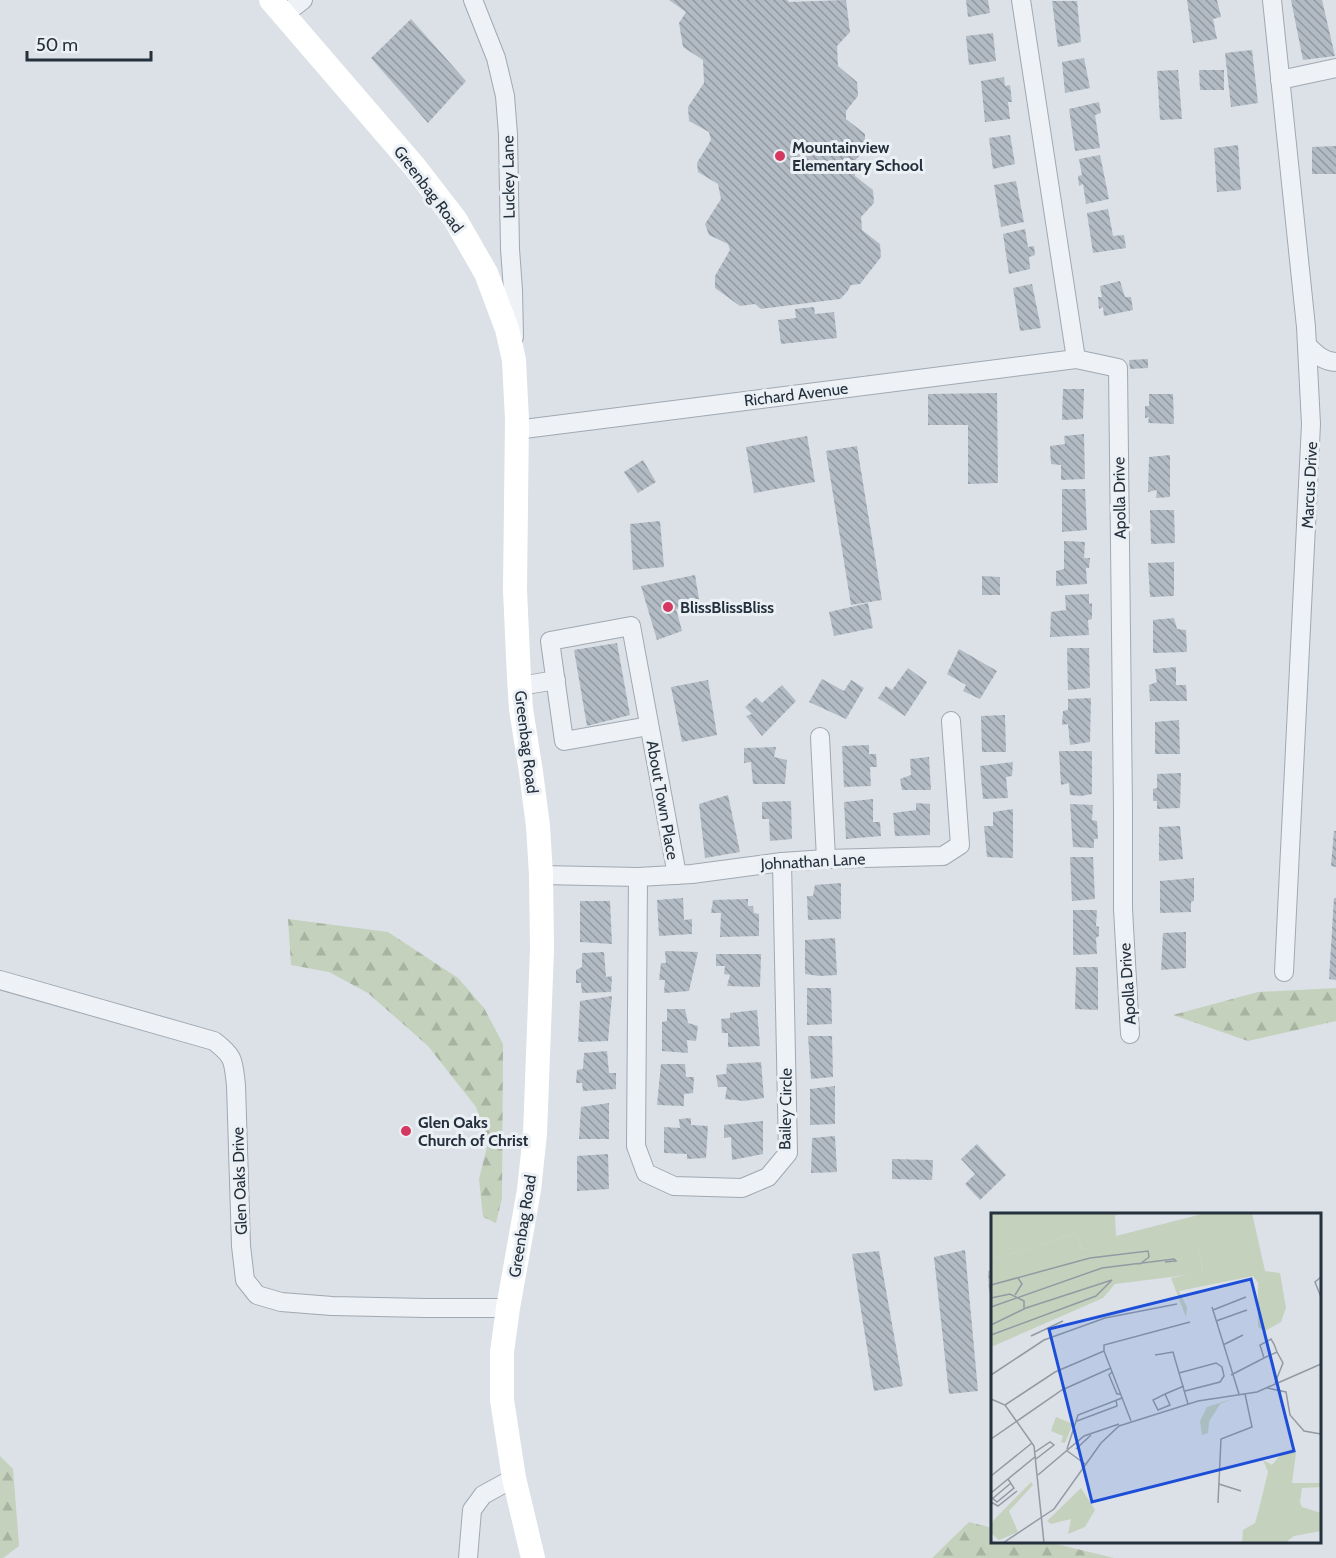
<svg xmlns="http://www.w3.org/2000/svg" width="1336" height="1558" viewBox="0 0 1336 1558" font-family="Cabin,sans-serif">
<defs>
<pattern id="forest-firs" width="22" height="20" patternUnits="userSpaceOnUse" patternTransform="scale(1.5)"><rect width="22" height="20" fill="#c4d1bc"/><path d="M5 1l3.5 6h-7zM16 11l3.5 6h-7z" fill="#a8b4a2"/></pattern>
<pattern id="building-back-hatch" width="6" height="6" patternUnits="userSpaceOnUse" patternTransform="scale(1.5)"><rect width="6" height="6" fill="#b2bbc4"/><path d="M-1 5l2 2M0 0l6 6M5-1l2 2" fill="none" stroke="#9198a0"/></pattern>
</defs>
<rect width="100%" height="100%" fill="#dbe1e7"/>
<g fill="url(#forest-firs)">
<path d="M288,919l100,13 70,46 26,30 19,36 -1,154 -6,25 -13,-6 -4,-38 9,-36 -12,-36 -48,-61 -60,-53 -39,-21 -38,-7z"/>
<path d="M1336,988v33l-88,20 -75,-26 85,-23z"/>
<path d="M0,1456l13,13 6,77 -16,12h-3z"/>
<path d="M969,1522l23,6v14h56l66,16h-182z"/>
</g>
<g fill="url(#building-back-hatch)">
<path d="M669,0h118l2,2 57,-2 4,32 -13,14 1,20 19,16 1,14 -12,15v8l19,15v15l-11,13 1,14 18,14 1,13 -13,14 1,13 18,14 1,13 -21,27 -9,1 -4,7 -7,7 -79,10 -6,-5 -15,2 -25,-18v-12l15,-26 -2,-6 -19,-9 -4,-11 16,-25 -3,-15 -20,-12 -1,-9 14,-23 -2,-8 -20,-11 -1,-14 16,-24 -1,-23 -20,-13 -4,-24 7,-11z"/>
<path d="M966,0h22l2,13 -22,4z"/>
<path d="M1187,0h30l4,17 -8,2 4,20 -24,4z"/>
<path d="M1291,0h31l13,56 -32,4z"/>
<path d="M1052,1h25l4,41 -23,5z"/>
<path d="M411,19l55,62 -38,42 -57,-65z"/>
<path d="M993,33l3,28 -27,4 -3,-29z"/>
<path d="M1252,50l6,53 -27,4 -6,-54z"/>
<path d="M1084,58l6,30 -25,5 -3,-31z"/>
<path d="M1178,70l4,49 -22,1 -3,-49z"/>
<path d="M1199,70h25v20h-24z"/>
<path d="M1004,77l1,9 5,-1 2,17h-4l2,17 -25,3 -4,-41z"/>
<path d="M1099,102l2,11 -6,2 5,33 -25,3 -6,-42z"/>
<path d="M1010,135l5,29 -22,5 -4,-31z"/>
<path d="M1238,145l3,45 -24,2 -3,-44z"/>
<path d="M1336,146v28h-24v-27z"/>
<path d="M1100,155l9,44 -23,5 -3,-20 -4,2 -1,-10 4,-1 -3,-16z"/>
<path d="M1016,181l8,41 -23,5 -7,-42z"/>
<path d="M1108,209l5,27 11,-1 2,13 -33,5 -6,-40z"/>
<path d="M1025,229l3,18 6,-1 1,9 -6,2 1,12 -21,5 -6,-40z"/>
<path d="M1120,281l5,16h6l2,13 -29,6 -1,-9 -4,2 -1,-12h4l-2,-11z"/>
<path d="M1032,284l9,44 -21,3 -7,-43z"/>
<path d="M814,307l1,7 19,-2 3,26 -56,6 -3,-24 18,-2 -1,-9z"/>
<path d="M1148,359v9l-18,1 -1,-9z"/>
<path d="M1063,389h21l-1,30 -21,1z"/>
<path d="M997,393l1,90 -30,1v-59h-40v-31z"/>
<path d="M1149,394h24l1,30 -26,-1 1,-6 -4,1v-12h4z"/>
<path d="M1084,434l1,45 -24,1v-15l-10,-1 -1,-18 15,-2 -1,-8z"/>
<path d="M807,436l8,46 -61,11 -8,-46z"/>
<path d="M857,446l25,154 -31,5 -25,-154z"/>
<path d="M1170,455v42l-14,1 1,-8 -9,2 1,-35z"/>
<path d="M643,460l13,22 -18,11 -14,-21z"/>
<path d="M1062,489h23l2,41 -25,2z"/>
<path d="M1150,510h24l1,33 -24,1z"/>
<path d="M660,521l4,46 -31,3 -3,-46z"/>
<path d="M1064,541l21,1 -1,16h6l-1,10h-3l1,16 -31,2v-15l8,-2z"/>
<path d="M1174,562v34l-24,1 -2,-34z"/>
<path d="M695,575l5,30 -24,4 6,22 -25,9 -16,-54z"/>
<path d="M982,576l18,1v18h-18z"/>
<path d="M1089,594v10l3,-1v16l-4,1 1,15 -39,2 1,-25 15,-2 -1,-15z"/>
<path d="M868,603l5,25 -39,8 -5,-24z"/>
<path d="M1174,618l3,11 9,1 1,22 -34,1v-33z"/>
<path d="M617,643l13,72 -43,11 -13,-76z"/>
<path d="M1067,648h22l1,40 -22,2z"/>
<path d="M959,649l38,22 -17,28 -17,-8 3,-6 -19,-11z"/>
<path d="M1176,667v18h10l1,16h-37l-1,-16 8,-3 -2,-13z"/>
<path d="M908,668l19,14 -22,34 -27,-18 8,-12 6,4z"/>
<path d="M822,679l22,12 7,-11 13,8 -18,31 -37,-17z"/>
<path d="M708,680l9,55 -35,7 -11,-55z"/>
<path d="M782,685l14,16 -34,35 -16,-20 6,-2 -7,-7 11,-10 6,6z"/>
<path d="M1091,698l-1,44 -20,3 -2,-21 -6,1 1,-14 5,-1v-11z"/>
<path d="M1005,715l1,37h-24l-1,-36z"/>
<path d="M1179,720l1,34h-25v-32z"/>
<path d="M869,745v9h7l1,13h-7l1,19 -27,1 -2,-41z"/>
<path d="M776,747l-2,10 13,3 -2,24h-32l-2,-22 -7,1v-15z"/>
<path d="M1059,751h33v43l-11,2 -11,-1 -1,-12 -8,2z"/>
<path d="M929,757l2,33h-29l-2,-11 11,-4 -1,-16z"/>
<path d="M1013,762l-1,14 -6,1 2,21 -25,1 -3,-33z"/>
<path d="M1181,773l-1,35 -23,1v-8h-4v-12l4,-1v-14z"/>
<path d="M728,795l12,57 -35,6 -6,-54z"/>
<path d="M873,799v23h7l1,14 -35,3 -2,-37z"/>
<path d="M791,801l1,38 -22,2 -1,-22h-7v-17z"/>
<path d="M916,803l14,1v31l-35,1 -2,-23 23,-3z"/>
<path d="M1070,804l23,1 -1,15 5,1 1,18h-4v9l-21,-1z"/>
<path d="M1013,809v49l-26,-1 -3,-31h9v-14z"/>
<path d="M1180,826l3,33 -24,2v-34z"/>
<path d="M1334,831h2v36l-5,-1z"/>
<path d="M1070,857h23l2,42 -23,2z"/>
<path d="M1194,878v23l-3,1v10l-31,1v-32z"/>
<path d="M841,883v36l-33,1 -1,-24h6l2,-11z"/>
<path d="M683,898l1,22 8,-1v15l-33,2 -2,-36z"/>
<path d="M1334,898h2v82l-7,-1z"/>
<path d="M748,899v7h5l1,7 5,1v22l-39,1 1,-24h-10l2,-13z"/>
<path d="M580,901h30l2,43 -32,-2z"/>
<path d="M1073,910h24l-1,16 3,1v9l-3,2 1,16 -24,1z"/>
<path d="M1186,932v36l-25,2 2,-37z"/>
<path d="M835,938l2,37 -17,1 -15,-2v-34z"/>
<path d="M665,951l33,1 -9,39 -25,2 1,-13h-6l2,-17h5z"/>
<path d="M604,952l2,25 6,-1 -1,16 -29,1 -1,-10h-5v-13l6,-3v-14z"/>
<path d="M716,954h45l-1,33 -33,-1 3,-11 -6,-1 1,-8h-9z"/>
<path d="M1076,967h22v43l-23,-1z"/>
<path d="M807,988h24l1,36 -25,1z"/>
<path d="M612,996l-4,45 -30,1 2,-41z"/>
<path d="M667,1009h18l3,14 10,3 -2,15 -9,-1 1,13 -26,-2v-29l5,-1z"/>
<path d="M757,1010l3,36 -32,1v-14h-6l-1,-14 9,-1v-5z"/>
<path d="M808,1036h24l1,41 -22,2z"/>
<path d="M607,1051l2,22h7v16l-33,2 -1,-8h-6l1,-13 6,-1 1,-16z"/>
<path d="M761,1062l3,36 -20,3 -19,-2 2,-12h-9l-2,-12 10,-1 1,-10z"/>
<path d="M661,1064h24l1,13h8l-1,16 -9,1v12l-27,-1z"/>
<path d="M835,1086v38l-25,1v-36z"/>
<path d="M609,1103v36h-30l2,-32z"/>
<path d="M691,1118v7l17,1 -2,32 -19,1v-5l-23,-1v-26l16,1 -1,-9z"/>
<path d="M763,1121v33l-31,6 -1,-23 -7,1v-13z"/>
<path d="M835,1136l2,36 -26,1 1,-35z"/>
<path d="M977,1144l29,31 -26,25 -15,-16 10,-10 -14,-15z"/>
<path d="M608,1154l1,35 -32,2v-35z"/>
<path d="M892,1159l41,1 -1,20 -40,-1z"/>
<path d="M965,1250l13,141 -29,3 -15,-137z"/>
<path d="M879,1251l24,135 -29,5 -22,-137z"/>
<path d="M992,1270v23h-3l-1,-22z"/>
</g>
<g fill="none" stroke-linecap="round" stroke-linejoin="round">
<g stroke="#a1a8b1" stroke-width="20">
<g id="street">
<path d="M473,0l23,58 9,38 3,38 2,115 3,41 1,47"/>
<path d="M1021,0l55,359"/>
<path d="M1272,0l34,327 5,97 -27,548"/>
<path d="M284,15l19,-15"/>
<path d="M1280,80l56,-12"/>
<path d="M1308,346c8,8 16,16 28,16"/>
<path d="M516,430l560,-71 42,9 5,441v100l7,125"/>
<path d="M520,686l36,-6"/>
<path d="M649,726l-85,15 -14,-100 81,-15 46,249"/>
<path d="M820,737l6,122"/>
<path d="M541,875l97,2 54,-3 90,-12 44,-3 117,-3 17,-11 -9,-124"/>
<path d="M638,877l-2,269 10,27 28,13 68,2 26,-11 20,-24 -6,-291"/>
<path d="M0,980l214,61c21,16 19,20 22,44l5,161 4,34 12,15 24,7 51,4 93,2h83"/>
<path d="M468,1558l4,-48 11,-15 31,-17"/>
</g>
</g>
<use href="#street" stroke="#eef1f5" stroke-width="18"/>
<path stroke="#fff" stroke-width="24" d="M271,0l143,166 41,53 31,54 21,56 7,31 3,60 -2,170 4,88 2,31 10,63 7,54 3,49 1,74 -7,185 -6,56 -21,118 -6,44v48l12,78 19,80"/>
</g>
<g fill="#d43860" stroke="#ebf0f5" stroke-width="2">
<circle cx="780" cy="156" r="6"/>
<circle cx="668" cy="607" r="6"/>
<circle cx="406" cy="1131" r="6"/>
</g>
<g text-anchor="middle" stroke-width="6" stroke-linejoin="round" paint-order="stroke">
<g font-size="16" font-weight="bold" fill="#25303d" stroke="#ebf0f5" text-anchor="start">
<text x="792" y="153">Mountainview<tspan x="792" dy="18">Elementary School</tspan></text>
<text x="680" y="613">BlissBlissBliss</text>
<text x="418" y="1128">Glen Oaks<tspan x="418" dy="18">Church of Christ</tspan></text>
</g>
<g font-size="16" fill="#25303d" stroke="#ebf0f5">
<text transform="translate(508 177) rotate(-91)" y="6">Luckey Lane</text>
<text transform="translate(429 189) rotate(53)" y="6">Greenbag Road</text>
<text transform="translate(796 394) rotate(-7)" y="6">Richard Avenue</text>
<text transform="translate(1309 485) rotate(-87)" y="6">Marcus Drive</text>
<text transform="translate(1119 498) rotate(-91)" y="6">Apolla Drive</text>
<text transform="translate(527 742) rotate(83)" y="6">Greenbag Road</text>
<text transform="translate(663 800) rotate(80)" y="6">About Town Place</text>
<text transform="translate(813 861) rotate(-3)" y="6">Johnathan Lane</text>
<text transform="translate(1127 984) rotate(-94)" y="6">Apolla Drive</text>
<text transform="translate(785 1109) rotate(-89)" y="6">Bailey Circle</text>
<text transform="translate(239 1181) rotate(-92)" y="6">Glen Oaks Drive</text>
<text transform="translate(522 1226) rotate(-81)" y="6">Greenbag Road</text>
</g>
</g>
<g transform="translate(991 1213)">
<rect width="330" height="330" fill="#dbe1e7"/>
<path d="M0,0h129l-5,3 1,20 90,-23h46l13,58 15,2 6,35 -5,14 -16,9 -7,-4v-44l-5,-7 -74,15 8,16 -1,10 -15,-39 32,-6 -8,-39 -114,16 -4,-16 -86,27zM244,185l-15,6 -11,18 -1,11 -6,2 -2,-14 7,-14zM301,236l4,4 -4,30h29v4l-19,1 -2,14 2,5 19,6v18l-27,5 -9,7h-43l1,-13 12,-7 4,-14 9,-37 -5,-12 9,5 10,-12zM40,269l2,3 -24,26 9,21 -19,8 -8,-7v-10zM90,275l14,22 -10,17 -17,7 3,-15 -20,5 -4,-3z" fill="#c4d1bc"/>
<path d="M204,19l8,41 -88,11 -12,14 -112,49v-87l86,-27 4,16z" fill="#c4d1bc"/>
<path d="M65,204l17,7 -8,19 -4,-1 2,-6 -12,-5z" fill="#c4d1bc"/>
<path fill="none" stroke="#929aa3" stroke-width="1.5" d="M330,64l-6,5 6,15M0,72l99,-27 58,-7 1,6 -9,7M24,82l7,-11 -4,-6M0,85l19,-4 14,7v8M0,94l111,-39 72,-9 2,2 -11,1M221,94l27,87M222,97l33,-13M225,108l31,-11M0,112l35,-17 86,-28 -16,16 -105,39M40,123l32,-15M232,132l20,-10M113,138l27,70M164,142l18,-3 15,52M121,159l-3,3 8,19h4M188,160l37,-10 6,4 2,9 -4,6 -35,9M0,162l53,-35 61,-22 72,-14M240,162l33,-17M284,170l8,-20 -6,-11 -3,-8 -3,-5 -11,6 4,13 13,-6M276,175l19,4 4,23 14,16 17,3M174,181l5,11 -12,5 -5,-10 12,-6 19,-8M0,186l14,6 29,41 10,97M14,192l50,-33 49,-21v-6l86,-23M86,208l40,-15 -1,-6M0,226l71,-49 49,-22M76,236l11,-34 44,-17M85,236l15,-14M75,237l19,14M44,239l15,-10 4,3 -18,14M47,262l46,-39 35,-12M0,263l41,-33M228,271l22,7M0,280l45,-37M0,284l6,5 17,-14 -6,-9M1,286l19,-16M0,289l7,4 19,-15M227,290l3,-64 31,-12 -7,-33M12,330l51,-34 47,-66 18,-17 79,-25 59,-9 64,-28"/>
<path fill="#1d4ed8" fill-opacity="0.15" stroke="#1d4ed8" stroke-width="3" d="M260,66l43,172 -202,51 -43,-173z"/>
<rect width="330" height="330" fill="none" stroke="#25303d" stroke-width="3"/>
</g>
<path d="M27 51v9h124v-9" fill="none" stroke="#25303d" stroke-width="3"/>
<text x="36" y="51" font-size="18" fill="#25303d" stroke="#ebf0f5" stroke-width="4.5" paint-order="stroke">50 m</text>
</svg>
